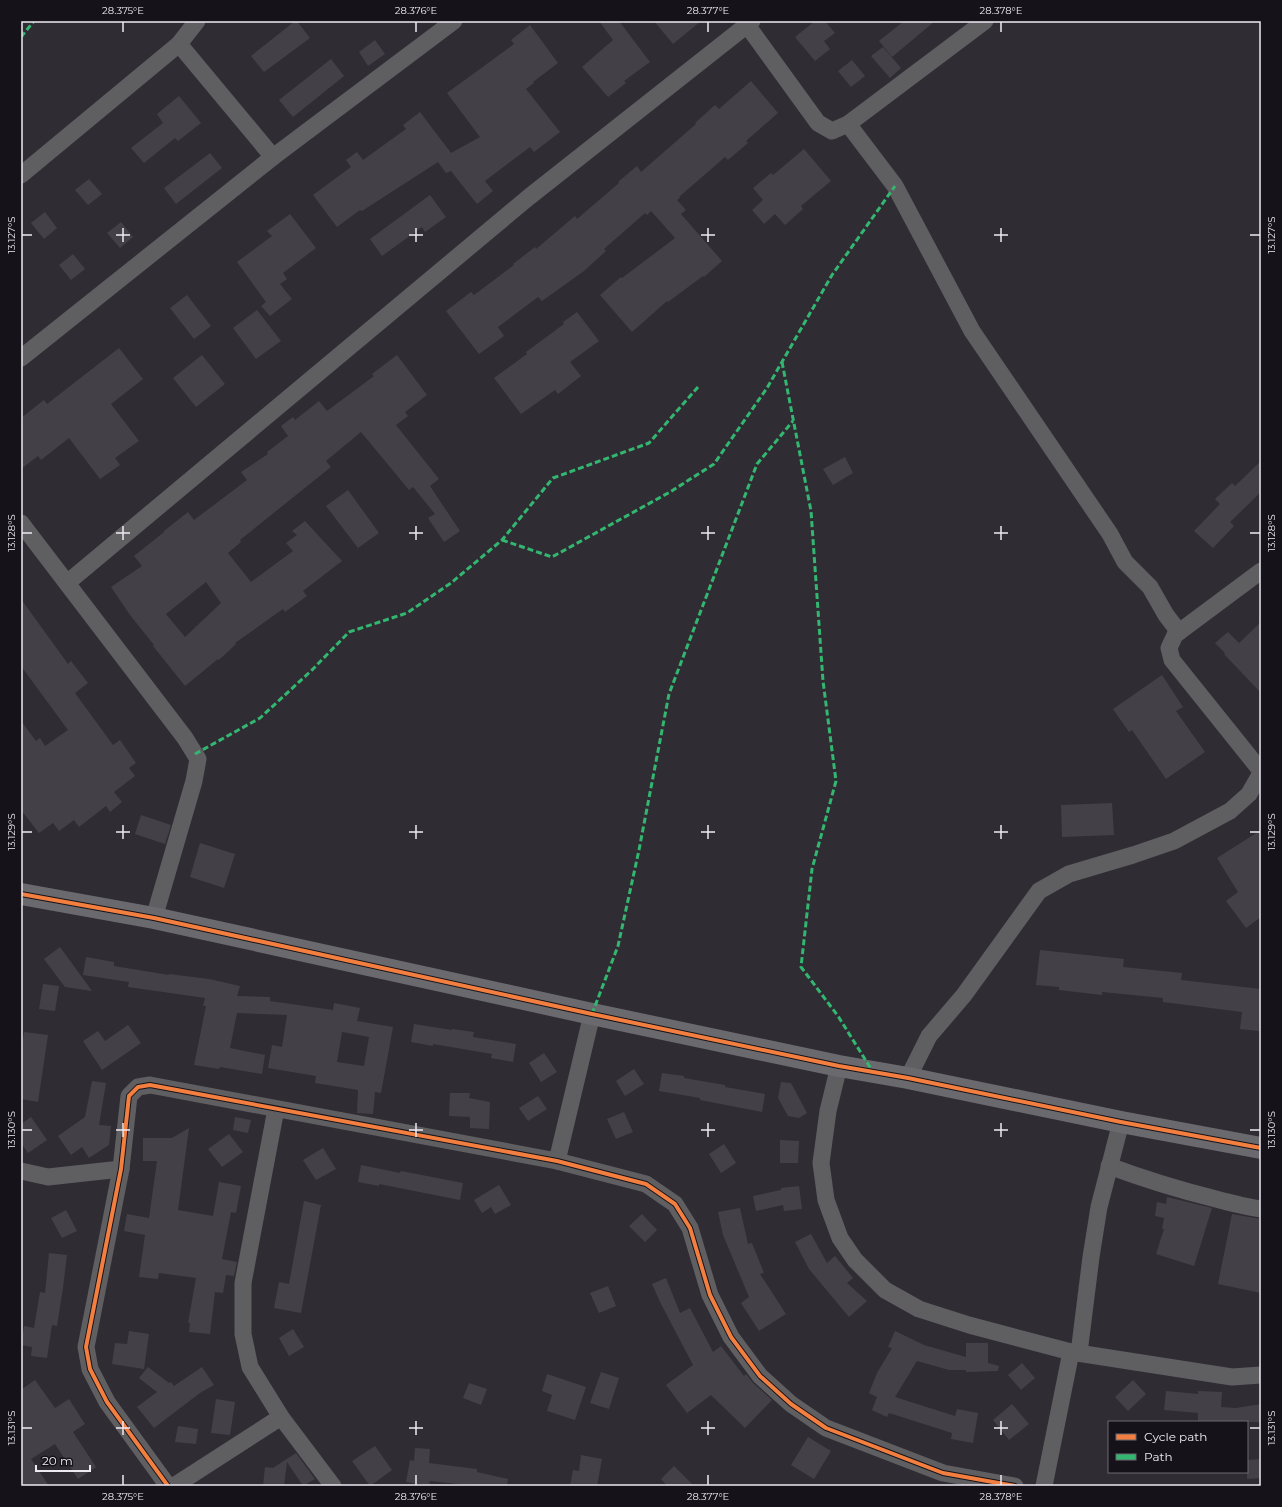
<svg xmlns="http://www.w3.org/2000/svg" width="1282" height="1507" viewBox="0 0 1282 1507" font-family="Montserrat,sans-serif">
<rect width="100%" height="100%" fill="#2f2c34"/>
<g fill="#444048" fill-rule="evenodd">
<path d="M295,21h2l13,17 -46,34 -13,-16z"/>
<path d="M599,21h20l31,41 -26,19 2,2 -18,14 -26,-30 31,-27z"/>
<path d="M654,21h47l-28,23z"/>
<path d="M815,21h10l10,12 -11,8 6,8 -15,12 -20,-24z"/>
<path d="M904,21h31l-43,36 -13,-16z"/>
<path d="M530,25l28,38 -25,19 1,1 -8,6 34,43 -26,20 -4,-5 -45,34 8,10 -16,13 -26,-33 -5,2 -8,-11 -76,49 -2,-1 -23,17 -24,-32 38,-28 -5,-7 11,-8 6,8 43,-31 -3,-4 17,-13 31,41 29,-16 -33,-44 67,-49 -3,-4z"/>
<path d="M375,40l10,14 -17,12 -9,-14z"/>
<path d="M883,47l18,21 -11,10 -19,-22z"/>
<path d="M331,59l13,17 -51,41 -14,-17z"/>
<path d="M852,60l13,16 -14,11 -13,-16z"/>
<path d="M751,81l27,32 -32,28 2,2 -20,17 -3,-3 -46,40 1,1 -3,2 9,10 -5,4 41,47 -18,16 -1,-1 -35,26 -1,-1 -35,31 -32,-37 21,-18 1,1 53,-40 -24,-27 -4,4 -2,-2 -41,36 2,2 -22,20 -42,30 -4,-4 -40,30 6,9 -25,18 -33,-43 25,-19 3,3 40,-30 -1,-1 22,-17 1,2 39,-33 2,3 42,-36 -1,-1 19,-16 4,6 55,-48 -1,-1 20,-18 4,4z"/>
<path d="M179,96l22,27 -23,18 -3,-3 -31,25 -13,-15 32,-25 -6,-9z"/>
<path d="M804,149l27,32 -30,25 2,3 -18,16 -10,-11 -11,10 -12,-14 11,-10 -10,-12 18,-15 2,2z"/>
<path d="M210,153l12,15 -46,36 -12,-16z"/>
<path d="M89,179l13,15 -14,11 -13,-15z"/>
<path d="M430,195l16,22 -21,15 -3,-5 -40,29 -12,-17z"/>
<path d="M45,212l12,16 -13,11 -13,-16z"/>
<path d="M290,214l26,34 -33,25 4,6 -7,5 12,15 -22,17 -9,-10 5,-4 -29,-40 35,-26 -5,-5z"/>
<path d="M121,222l12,15 -13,11 -13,-15z"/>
<path d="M73,254l12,15 -14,11 -12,-15z"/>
<path d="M187,295l24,31 -17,13 -24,-31z"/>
<path d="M257,310l24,31 -25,18 -23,-31z"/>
<path d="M577,312l22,29 -29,21 11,14 -23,18 -3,-4 -34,24 -27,-36 33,-24 -1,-2 38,-28 -1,-2z"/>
<path d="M119,348l24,31 -32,25 28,37 -24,17 5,7 -20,14 -31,-41 -28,22 -3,-4 -17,13v-51l23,-18 3,4z"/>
<path d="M202,355l23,29 -29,23 -23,-29z"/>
<path d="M397,355l30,40 -22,17 3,4 -12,9 43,54 -9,7 30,45 -16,11 -16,-24 7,-4 -22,-27 -4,3 -48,-58 -35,29 5,6 -91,73 1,2 -13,11 23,29 42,-31 -7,-8 11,-8 -5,-4 13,-10 37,40 -39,30 4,5 -22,16 -2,-3 -48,34 1,1 -17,16 -1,-1 -33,27 -32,-40 1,-1 -24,-30 -19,-28 31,-21 -8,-10 30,-24v-1l24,-19 6,8 53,-40 -6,-8 27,-18 -1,-2 21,-16 -7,-10 12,-9 2,3 24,-19 8,10 47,-35 -2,-2zM206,582l15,21 -36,34 -19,-23z"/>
<path d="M845,457l8,16 -20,12 -10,-16z"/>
<path d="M1261,461v31l-31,30 4,4 -21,22 -19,-17 26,-27 -5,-5 17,-16 3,3z"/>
<path d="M348,490l31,43 -21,15 -32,-42z"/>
<path d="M21,599l47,65 3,-3 17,22 -13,10 38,52 7,-5 16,23 -7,5 6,8 -21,16 8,10 -12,10 -4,-6 -27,21 -5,-7 -15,11 -6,-8 -14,10 -18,-23v-89l15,20 4,-3 5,8 23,-16 -47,-64z"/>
<path d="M1261,622v71l-37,-39 1,-1 -10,-10 13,-11 11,11z"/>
<path d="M1162,675l21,32 -7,4 29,41 -39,27 -34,-49 -3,2 -16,-23z"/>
<path d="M1112,803l2,32 -52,2 -1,-32z"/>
<path d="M141,815l30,10 -6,19 -30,-10z"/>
<path d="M1261,830v87l-15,11 -20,-27 12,-9 -21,-34z"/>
<path d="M200,843l35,11 -11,34 -34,-11z"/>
<path d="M60,947l32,44 -27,-4 -21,-28z"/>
<path d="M1040,950l84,9 -1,8 59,6 -1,7 80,9v24l-2,18 -19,-2 2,-17 -79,-10v-4l-61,-6v3l-43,-5v-3l-23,-2z"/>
<path d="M86,957l28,5v4l55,9v-1l40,5 31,7 -3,10 33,1v4l63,9 1,-7 26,5 -3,13 36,6 -12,66 -6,-1 -2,22 -16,-1 1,-23 -43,-7 1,-7 -48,-8 4,-23 10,2 5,-32 -50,-2 -7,35 35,7 -3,19 -42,-7 -1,2 -25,-4 12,-59h-3l2,-8 -77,-11 1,-5 -46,-7zM342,1032l27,5 -5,29 -27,-4z"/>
<path d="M43,984l16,2 -4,25 -16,-2z"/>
<path d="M414,1024l38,6v-1l22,3 -1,5 43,7 -3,18 -22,-4 1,-4 -59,-10v2l-22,-4z"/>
<path d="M128,1025l13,18 -39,27 -19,-29 15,-10 7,10z"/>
<path d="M24,1032l24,3 -10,67 -17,-3v-44z"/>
<path d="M544,1053l13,19 -16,10 -12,-19z"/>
<path d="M634,1069l10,15 -19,12 -9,-15z"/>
<path d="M662,1073l22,3v2l41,7v2l40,7 -3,18 -62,-12v-2l-41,-7z"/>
<path d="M92,1081l14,2 -7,42 12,1 -2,19 -20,13 -7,-11 -11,8 -13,-19 27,-19z"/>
<path d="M781,1082l10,1 16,30 -8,5 -11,-2 -10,-18z"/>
<path d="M450,1093h20l-1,5 21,4 -1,27 -19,-1v-11l-21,-1z"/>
<path d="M538,1096l9,13 -19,12 -9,-13z"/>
<path d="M624,1112l9,20 -17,7 -9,-20z"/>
<path d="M31,1117l16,23 -19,13 -7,-10v-19z"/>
<path d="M235,1117l16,3 -3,13 -15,-3z"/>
<path d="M189,1128l-11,82 35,6 6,-34 22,4 -5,27 -5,-1 -9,47 15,3 -3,14 -8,-1 -3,18 -8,-1 -5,42 -21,-2 1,-9h-2l8,-45 -37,-5 -1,6 -19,-2 6,-42 -21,-4 3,-17 22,4 8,-57h-14v-23h29z"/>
<path d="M229,1134l14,18 -21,15 -14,-18z"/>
<path d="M780,1140l19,1 -1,22h-18z"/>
<path d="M724,1144l12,19 -15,10 -12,-19z"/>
<path d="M323,1148l13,21 -20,11 -13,-20z"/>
<path d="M361,1165l39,8 1,-2 62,12 -3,17 -81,-16v2l-21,-4z"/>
<path d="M499,1185l12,20 -16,9 -4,-7 -9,6 -8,-13z"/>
<path d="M799,1186l3,23 -18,2 -1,-6 -27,6 -3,-15 28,-6v-2z"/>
<path d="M1167,1197l45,11 -18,58 -38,-12 8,-25h-2l2,-11 -9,-2 2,-14 9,2z"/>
<path d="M304,1201l17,4 -20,108 -27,-5 5,-26 10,2z"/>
<path d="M740,1208l8,36 4,-1 12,30 -4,1 26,40 -27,17 -18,-28 8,-6 -26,-62 -5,-23z"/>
<path d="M66,1210l11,21 -15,7 -11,-20z"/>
<path d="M642,1214l15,16 -12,12 -16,-16z"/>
<path d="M1232,1214l29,5v74l-43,-9z"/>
<path d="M811,1234l16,29 8,-7 18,22 -6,5 20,18 -18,16 -40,-48 -14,-27z"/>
<path d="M49,1253l18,2 -4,33 -6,38 -5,-1 -5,33 -16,-2 1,-9 -11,-2 3,-19 10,2 6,-36 5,1z"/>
<path d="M666,1278l14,35 10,-5 23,44 8,-6 23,30 2,-2 7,9 19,17 -27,28 -34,-33 -24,18 -21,-28 27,-20 -32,-61 -9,-20z"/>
<path d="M608,1286l8,20 -17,7 -9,-20z"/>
<path d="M293,1329l11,18 -15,9 -10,-18z"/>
<path d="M129,1331l20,3 -5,35 -32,-5 3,-21 12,1z"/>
<path d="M895,1331l29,14 42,12v-14h22v20l11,3 -1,5 -32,1v-2h-17l-32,-9 -22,36 60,19 2,-7 21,4 -5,30 -22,-4 1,-6 -63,-20 -2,4 -15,-7 5,-13 -8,-4 8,-20 15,-25 -4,-1z"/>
<path d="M1022,1363l13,15 -14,12 -13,-15z"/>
<path d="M148,1367l21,16 2,-1 3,4 28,-19 12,18 -14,8 -46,35 -17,-21 20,-15 -18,-14z"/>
<path d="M601,1372l18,6 -10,31 -19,-6z"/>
<path d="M547,1374l39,13 -11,33 -28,-9 5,-16 -10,-4z"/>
<path d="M35,1380l20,28 14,-9 16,25 -12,8 23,35 -18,12 -23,-35 -24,15 18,27h-28v-96z"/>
<path d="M1133,1380l13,14 -18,17 -13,-14z"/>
<path d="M469,1383l18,6 -6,16 -18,-7z"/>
<path d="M1166,1391l32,3v-3l24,1 -1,15 15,1 25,-4v18h-63v-9l-34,-3z"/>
<path d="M216,1399l19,3 -5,33 -19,-2z"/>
<path d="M1012,1404l17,20 -20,16 -16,-20z"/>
<path d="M178,1426l20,3 -2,15 -21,-2z"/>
<path d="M808,1437l23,14 -17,28 -23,-14z"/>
<path d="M375,1446l17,24 -22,16 -18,-25z"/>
<path d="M415,1448l15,1 -1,14 48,6v3l31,7 -1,7h-30l-47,-5 -1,5 -23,-4 4,-22 4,1z"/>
<path d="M296,1453l19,26 -12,7 -16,-24 -3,24h-21l2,-19 8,1z"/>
<path d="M581,1455l21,4 -5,27h-27l3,-16 6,1z"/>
<path d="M1261,1459v19l-14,1v-19z"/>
<path d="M674,1466l20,20h-27l-6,-7z"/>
</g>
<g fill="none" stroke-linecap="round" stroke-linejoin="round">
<g stroke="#5f5e61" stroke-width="17">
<path d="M197,21l-18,23 94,113"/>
<path d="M747,25l71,98 14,8 16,-7 137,-103"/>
<path d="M848,124l47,62 77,145 138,203 15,28 25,25 16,28 13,17"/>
<path d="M21,175l158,-131"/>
<path d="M21,358l252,-201 181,-136"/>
<path d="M21,523l164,215 13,21 -4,22 -40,137"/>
<path d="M1261,571l-86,64 -6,13 3,12 89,111"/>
<path d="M67,583l462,-386 223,-176"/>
<path d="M839,1066l-11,45 -7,52 5,37 14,38 15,22 30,30 34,19 50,16 102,27 161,25 29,-2"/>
<path d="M908,1078l21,-42 35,-41 75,-104 30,-17 64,-19 41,-14 56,-30 19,-17 12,-21"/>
<path d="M276,1109l-33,174v51l7,33 31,50 52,69"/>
<path d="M557,1161l35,-147"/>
<path d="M1109,1166c35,13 71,24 107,33 15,4 30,8 45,10"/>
<path d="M21,1171l27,6 73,-8"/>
<path d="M1079,1353l12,-96 8,-50 22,-85"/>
<path d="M168,1486l-61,-84 -17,-33 -4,-22 35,-178 8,-73 9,-9 12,-2 407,76 89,23 29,20 15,24 20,67 21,42 29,39 31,28 35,24 117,45 72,13"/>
<path d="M174,1486l107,-69"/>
<path d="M1044,1486l27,-134"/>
</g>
<path stroke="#6a696d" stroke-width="22" d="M21,894l133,24 438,96 247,52 69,12 213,44 140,26"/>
<g stroke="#33b770" stroke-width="3" stroke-dasharray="6 3" stroke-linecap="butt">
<path d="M21,37l13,-16"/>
<path d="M782,362l29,149 12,170 13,100 -24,88 -11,98 37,49 35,56"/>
<path d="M502,540l50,17 118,-65 44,-28 53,-76 65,-113 63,-89"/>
<path d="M195,754l65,-36 52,-48 37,-38 58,-19 44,-30 51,-43 51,-62 96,-35 49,-56"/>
<path d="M592,1014l26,-68 21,-96 30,-156 88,-230 36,-43"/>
</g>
<g stroke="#151319" stroke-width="6">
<g id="cycleway">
<path d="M21,894l133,24 438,96 247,52 69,12 213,44 140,26"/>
<path d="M168,1486l-61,-84 -17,-33 -4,-22 35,-178 8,-73 9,-9 12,-2 407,76 89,23 29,20 15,24 20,67 21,42 29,39 31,28 35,24 117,45 72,13"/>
</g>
</g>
<use href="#cycleway" stroke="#f27e40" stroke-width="4"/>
</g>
<path fill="none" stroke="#eeeaf4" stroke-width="1.5" d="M123,22v10M416,22v10M708,22v10M1001,22v10M123,228v14M416,228v14M708,228v14M1001,228v14M22,235h10M116,235h14M409,235h14M701,235h14M994,235h14M1250,235h10M123,526v14M416,526v14M708,526v14M1001,526v14M22,533h10M116,533h14M409,533h14M701,533h14M994,533h14M1250,533h10M123,825v14M416,825v14M708,825v14M1001,825v14M22,832h10M116,832h14M409,832h14M701,832h14M994,832h14M1250,832h10M123,1123v14M416,1123v14M708,1123v14M1001,1123v14M22,1130h10M116,1130h14M409,1130h14M701,1130h14M994,1130h14M1250,1130h10M123,1421v14M416,1421v14M708,1421v14M1001,1421v14M22,1428h10M116,1428h14M409,1428h14M701,1428h14M994,1428h14M1250,1428h10M123,1475v10M416,1475v10M708,1475v10M1001,1475v10"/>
<rect width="1282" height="1507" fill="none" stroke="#151319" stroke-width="44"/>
<rect x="1108" y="1421" width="140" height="52" fill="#151319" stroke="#6c6971"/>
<rect x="1116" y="1434" width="20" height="6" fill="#f27e40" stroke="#6c6971"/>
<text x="1144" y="1441" font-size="12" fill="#eeeaf4">Cycle path</text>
<rect x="1116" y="1454" width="20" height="6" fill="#33b770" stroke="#6c6971"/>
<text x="1144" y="1461" font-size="12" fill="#eeeaf4">Path</text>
<path d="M36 1465v6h54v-6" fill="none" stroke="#eeeaf4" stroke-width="2"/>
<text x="42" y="1465" font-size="12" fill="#eeeaf4" stroke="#151319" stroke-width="3" paint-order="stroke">20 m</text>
<rect x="22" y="22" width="1238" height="1463" fill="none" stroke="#eeeaf4" stroke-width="1.5"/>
<g font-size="10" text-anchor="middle" fill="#eeeaf4">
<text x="123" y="14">28.375°E</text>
<text x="416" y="14">28.376°E</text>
<text x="708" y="14">28.377°E</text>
<text x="1001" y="14">28.378°E</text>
<text transform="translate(11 235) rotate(-90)" y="4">13.127°S</text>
<text transform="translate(1271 235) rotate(-90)" y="4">13.127°S</text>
<text transform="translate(11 533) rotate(-90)" y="4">13.128°S</text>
<text transform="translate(1271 533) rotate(-90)" y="4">13.128°S</text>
<text transform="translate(11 832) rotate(-90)" y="4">13.129°S</text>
<text transform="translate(1271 832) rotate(-90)" y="4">13.129°S</text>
<text transform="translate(11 1130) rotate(-90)" y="4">13.130°S</text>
<text transform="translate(1271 1130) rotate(-90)" y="4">13.130°S</text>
<text transform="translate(11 1428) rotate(-90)" y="4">13.131°S</text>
<text transform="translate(1271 1428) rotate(-90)" y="4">13.131°S</text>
<text x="123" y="1500">28.375°E</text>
<text x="416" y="1500">28.376°E</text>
<text x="708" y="1500">28.377°E</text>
<text x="1001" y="1500">28.378°E</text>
</g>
</svg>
